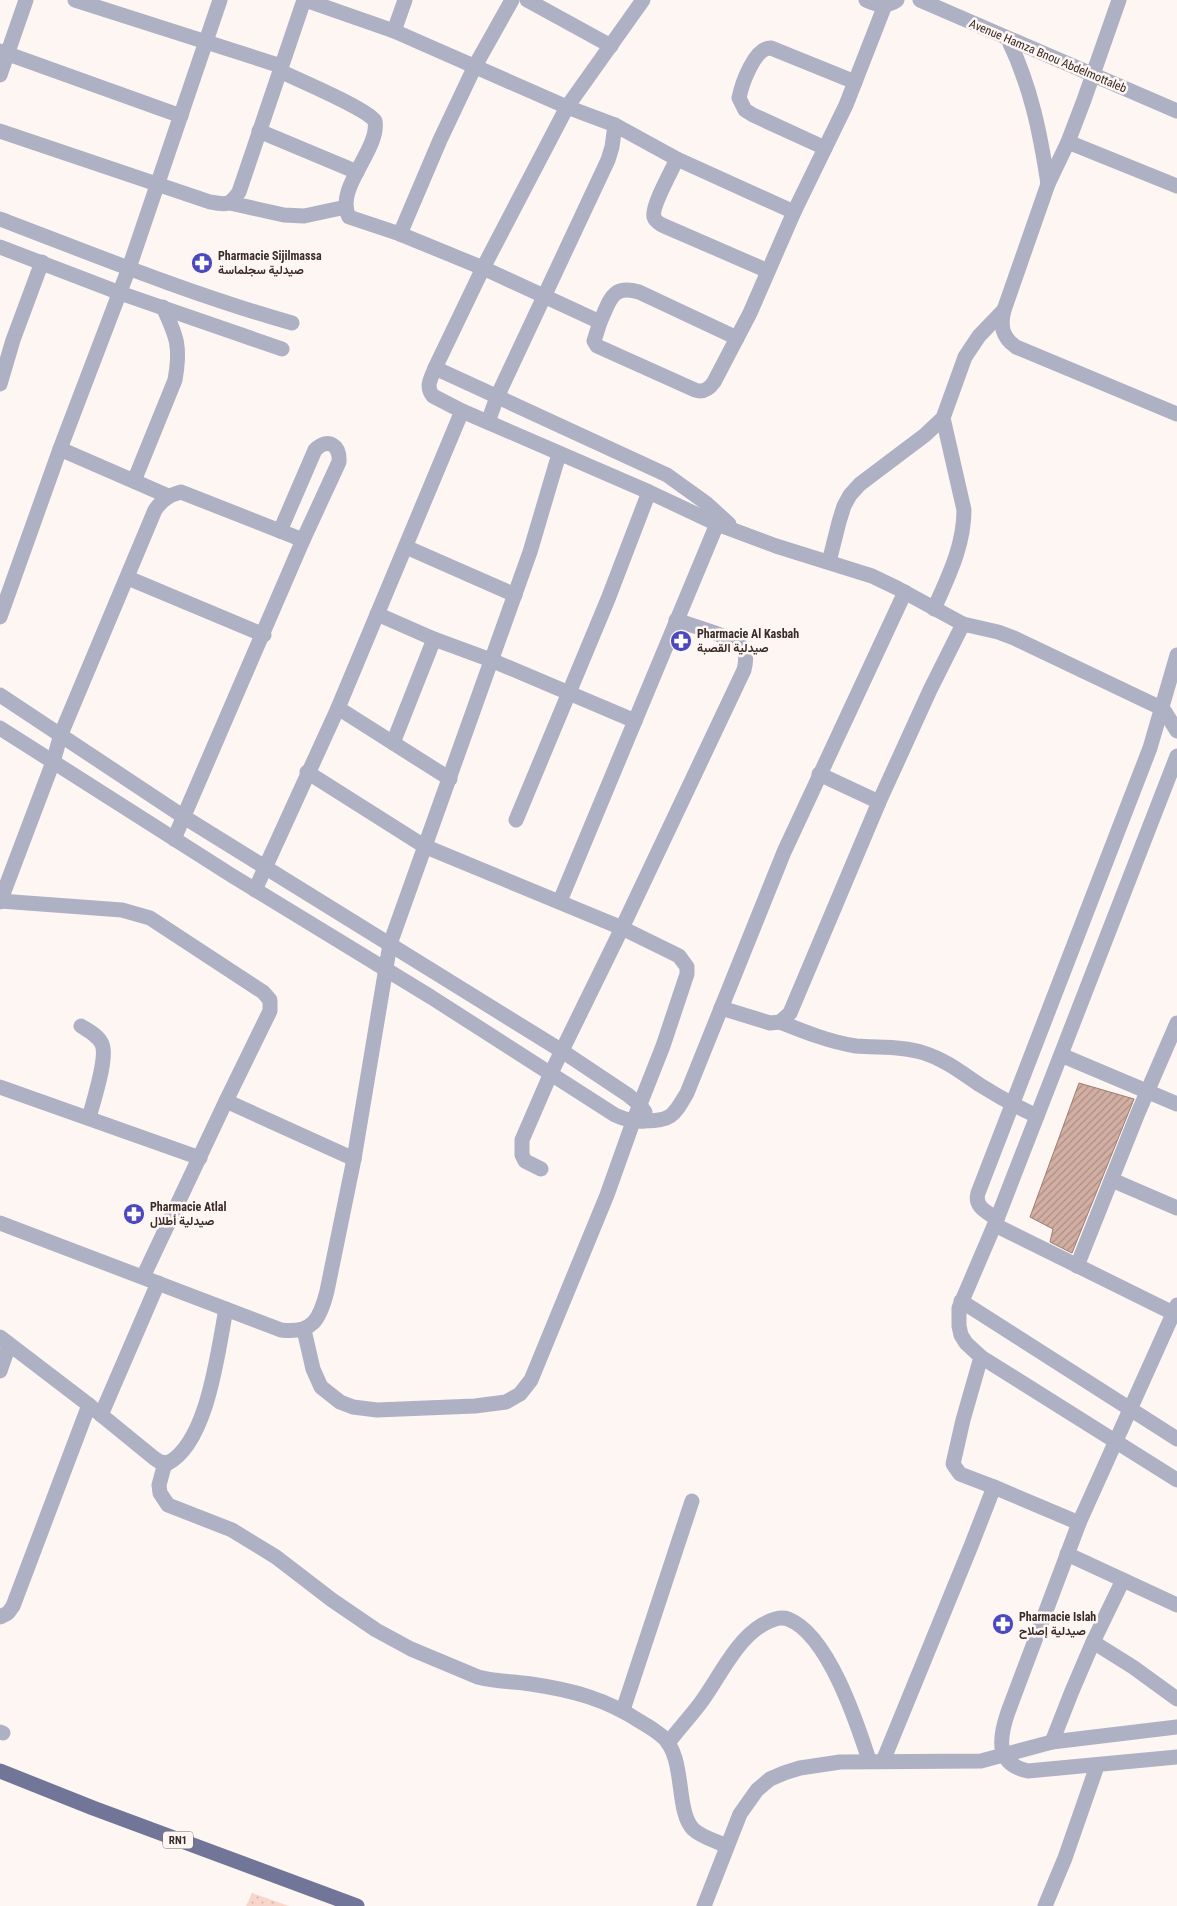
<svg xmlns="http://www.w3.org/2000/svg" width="1177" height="1906" viewBox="0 0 1177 1906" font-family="'Roboto Condensed',Vazirmatn,sans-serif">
<defs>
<pattern id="grass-dots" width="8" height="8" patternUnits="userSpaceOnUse" patternTransform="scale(1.25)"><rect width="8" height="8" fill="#f9d6cb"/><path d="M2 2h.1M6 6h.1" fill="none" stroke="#d6b8ae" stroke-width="1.8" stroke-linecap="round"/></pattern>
<pattern id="building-hatch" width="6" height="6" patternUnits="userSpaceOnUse" patternTransform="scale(1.25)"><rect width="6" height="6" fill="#d2aea3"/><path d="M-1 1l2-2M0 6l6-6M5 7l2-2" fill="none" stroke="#ab8e85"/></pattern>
</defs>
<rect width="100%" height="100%" fill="#fef6f3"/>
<path fill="url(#grass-dots)" d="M252,1893l37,13h-43z"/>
<path fill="url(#building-hatch)" stroke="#9e7c71" d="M1079,1083l55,16 -62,154 -22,-11 3,-13 -23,-12z"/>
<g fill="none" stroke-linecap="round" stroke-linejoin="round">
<g stroke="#aeb1c4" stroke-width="15">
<path d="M75,0l206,66"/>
<path d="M305,0l89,31 173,76 48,18 62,34 117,53"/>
<path d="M527,0l84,46"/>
<path d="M866,0c10,5 21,7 31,0"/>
<path d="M920,0l257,111"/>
<path d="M1119,0l-35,100 -16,42 -20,42 -44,126c-4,16 -2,27 12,37l161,67"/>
<path d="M394,31l11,-31"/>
<path d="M1008,39c23,48 32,93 40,145"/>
<path d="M0,51l181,65"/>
<path d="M280,71c18,9 86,37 95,50 5,29 -41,67 -26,96l51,17 83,34 117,54 -6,19 3,5 98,44c9,3 14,-1 19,-8l36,-69 44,-101 52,-107 39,-100"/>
<path d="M0,75l26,-75"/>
<path d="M0,131l210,71c16,3 19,4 29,-10l65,-192"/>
<path d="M259,131l98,41"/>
<path d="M1068,142l109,44"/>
<path d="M825,148l-72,-33 -8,-5 -6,-12c3,-15 16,-51 32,-50l84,34"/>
<path d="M677,159c-5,11 -26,48 -23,58 1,4 5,6 8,8l106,46"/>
<path d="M230,203l54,12 20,1 42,-9"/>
<path d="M0,219c97,37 193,76 292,104"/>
<path d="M400,234l40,-94 35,-74 37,-66"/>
<path d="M0,247l120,46 162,56"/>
<path d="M600,322c10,-21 11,-38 39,-30l98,46"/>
<path d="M435,368l232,107 39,28 23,21"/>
<path d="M0,384l13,-44 29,-78"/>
<path d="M462,411l187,81 68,32 59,22 96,30 25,12 66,36"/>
<path d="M488,422l9,-25 111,-237 4,-13 3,-22"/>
<path d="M60,449l108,47"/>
<path d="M134,481l41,-101c6,-33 2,-43 -12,-73"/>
<path d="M280,531l35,-81c13,-13 25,-5 24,12l-36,78"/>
<path d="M406,547l109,48"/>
<path d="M829,562l10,-40 5,-16 6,-11 10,-11 65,-49 18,-17 22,-61 14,-21 25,-26"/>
<path d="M128,578l136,57"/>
<path d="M934,609c14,-32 30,-63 30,-99l-21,-92"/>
<path d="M377,614l57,25 57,21 144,61"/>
<path d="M0,617l60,-168 69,-181 91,-268"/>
<path d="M0,695l184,122 378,234 66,44 12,10 5,7"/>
<path d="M338,708l112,71"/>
<path d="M0,728l231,147 200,122 184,118c11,5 19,7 30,6 27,0 29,-6 42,-28l97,-241 121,-260"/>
<path d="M393,743l41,-104"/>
<path d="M1177,756l-180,463 -38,89v18l2,9 5,8 15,14 196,123"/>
<path d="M307,772l117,74 198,82 -71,145 -29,67v15l3,6 16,8"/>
<path d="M819,774l60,28"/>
<path d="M516,820l92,-221 41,-107"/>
<path d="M255,890l83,-182 124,-297 -29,-15c-8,-10 -2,-17 2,-28l48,-100 84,-161 76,-107"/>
<path d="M0,901l122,9 28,8 113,74 7,8v11l-44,90 -83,176"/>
<path d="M560,901l157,-377"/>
<path d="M0,902l53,-140 8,-28 94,-224c7,-10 14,-15 26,-18l122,48 -129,299"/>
<path d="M721,1008l49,15 10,-1 10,-9 89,-211 51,-112 33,-66 35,8 16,6 147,70 4,4 12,19"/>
<path d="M780,1022c25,10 50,20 76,24 23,2 47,0 68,7 22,7 38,20 56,32 19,12 37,22 57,31"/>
<path d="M81,1026c8,5 17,9 21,18 6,14 -9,58 -13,74"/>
<path d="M1061,1055l116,49"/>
<path d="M0,1087l200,71"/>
<path d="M226,1101l128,58"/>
<path d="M1112,1180l65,28"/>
<path d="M997,1219c-10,-7 -23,-12 -19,-26l172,-445 27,-93"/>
<path d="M0,1223l281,107c32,4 39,-11 46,-39l27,-132 36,-215 140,-392 29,-98"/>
<path d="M995,1225l178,88"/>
<path d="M1077,1266l61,-153 39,-90"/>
<path d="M961,1301l216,138"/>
<path d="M1177,1305l-98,218 -71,189c-9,26 -13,52 20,59l149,-14"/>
<path d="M304,1330l9,39 8,18 19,15 13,5 24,3 98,-4 31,-4 14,-8 11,-14 76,-185 26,-73 30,-76 24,-72v-7l-8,-11 -57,-28 122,-258c2,-8 3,-15 -2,-23 -8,-10 -52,-22 -66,-27"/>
<path d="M0,1337l89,68 65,53 6,4 8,1c40,-21 50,-113 58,-154"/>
<path d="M981,1357l-18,63 -10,44 7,10 34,13"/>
<path d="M0,1371l9,-26"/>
<path d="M101,1415l57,-132"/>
<path d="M165,1463l-6,22 1,8 8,12 64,25 44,27 56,43 44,30 35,19 67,28c17,5 35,4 53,7 41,6 75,15 110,38 7,4 15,9 22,15 23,21 12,73 30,92 8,8 23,12 34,17"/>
<path d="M1067,1554l110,51"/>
<path d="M0,1617l8,-4 5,-7 76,-201"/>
<path d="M1093,1642l30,-62"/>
<path d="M623,1710l69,-209"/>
<path d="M0,1732l3,1"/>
<path d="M1052,1742l20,-51 21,-49 40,25 44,32"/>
<path d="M668,1743c10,-13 21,-25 31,-38 19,-25 36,-64 63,-80 7,-4 18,-9 26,-6 40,15 69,104 81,141"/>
<path d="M883,1761l88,-215 23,-59 85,36"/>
<path d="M704,1906l36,-92 17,-24 13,-11 14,-6 16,-5 40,-6 141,-1 71,-19 125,-15"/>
<path d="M1045,1906l20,-48 32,-92"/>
</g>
<path stroke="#717698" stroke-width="15" d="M0,1771l93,37 264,98"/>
</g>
<defs>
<g id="pharmacy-disc" transform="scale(1.125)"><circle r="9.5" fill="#4c49bf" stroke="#fef6f3"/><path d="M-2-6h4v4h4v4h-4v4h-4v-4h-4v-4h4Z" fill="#fff"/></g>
</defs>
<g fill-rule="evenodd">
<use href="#pharmacy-disc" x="202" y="263"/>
<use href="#pharmacy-disc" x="681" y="641"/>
<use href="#pharmacy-disc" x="134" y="1214"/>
<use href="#pharmacy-disc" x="1003" y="1624"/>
</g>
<g text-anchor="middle" stroke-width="5" stroke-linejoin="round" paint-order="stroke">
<rect fill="#fef6f3" stroke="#746864" stroke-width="1" x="163" y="1831.5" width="30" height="17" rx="4"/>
<g font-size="11" font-weight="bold" fill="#392b27">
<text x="178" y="1844">RN1</text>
</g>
<g font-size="12" fill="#392b27" stroke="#fef6f3">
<text transform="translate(1048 56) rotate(23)" y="4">Avenue Hamza Bnou Abdelmottaleb</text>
</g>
<g font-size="12" font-weight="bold" fill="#392b27" stroke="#fef6f3" text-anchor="start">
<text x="218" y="260">Pharmacie Sijilmassa<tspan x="218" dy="14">صيدلية سجلماسة</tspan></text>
<text x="697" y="638">Pharmacie Al Kasbah<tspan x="697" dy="14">صيدلية القصبة</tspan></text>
<text x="150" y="1211">Pharmacie Atlal<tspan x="150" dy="14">صيدلية أطلال</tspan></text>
<text x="1019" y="1621">Pharmacie Islah<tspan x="1019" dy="14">صيدلية إصلاح</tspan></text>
</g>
</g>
</svg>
